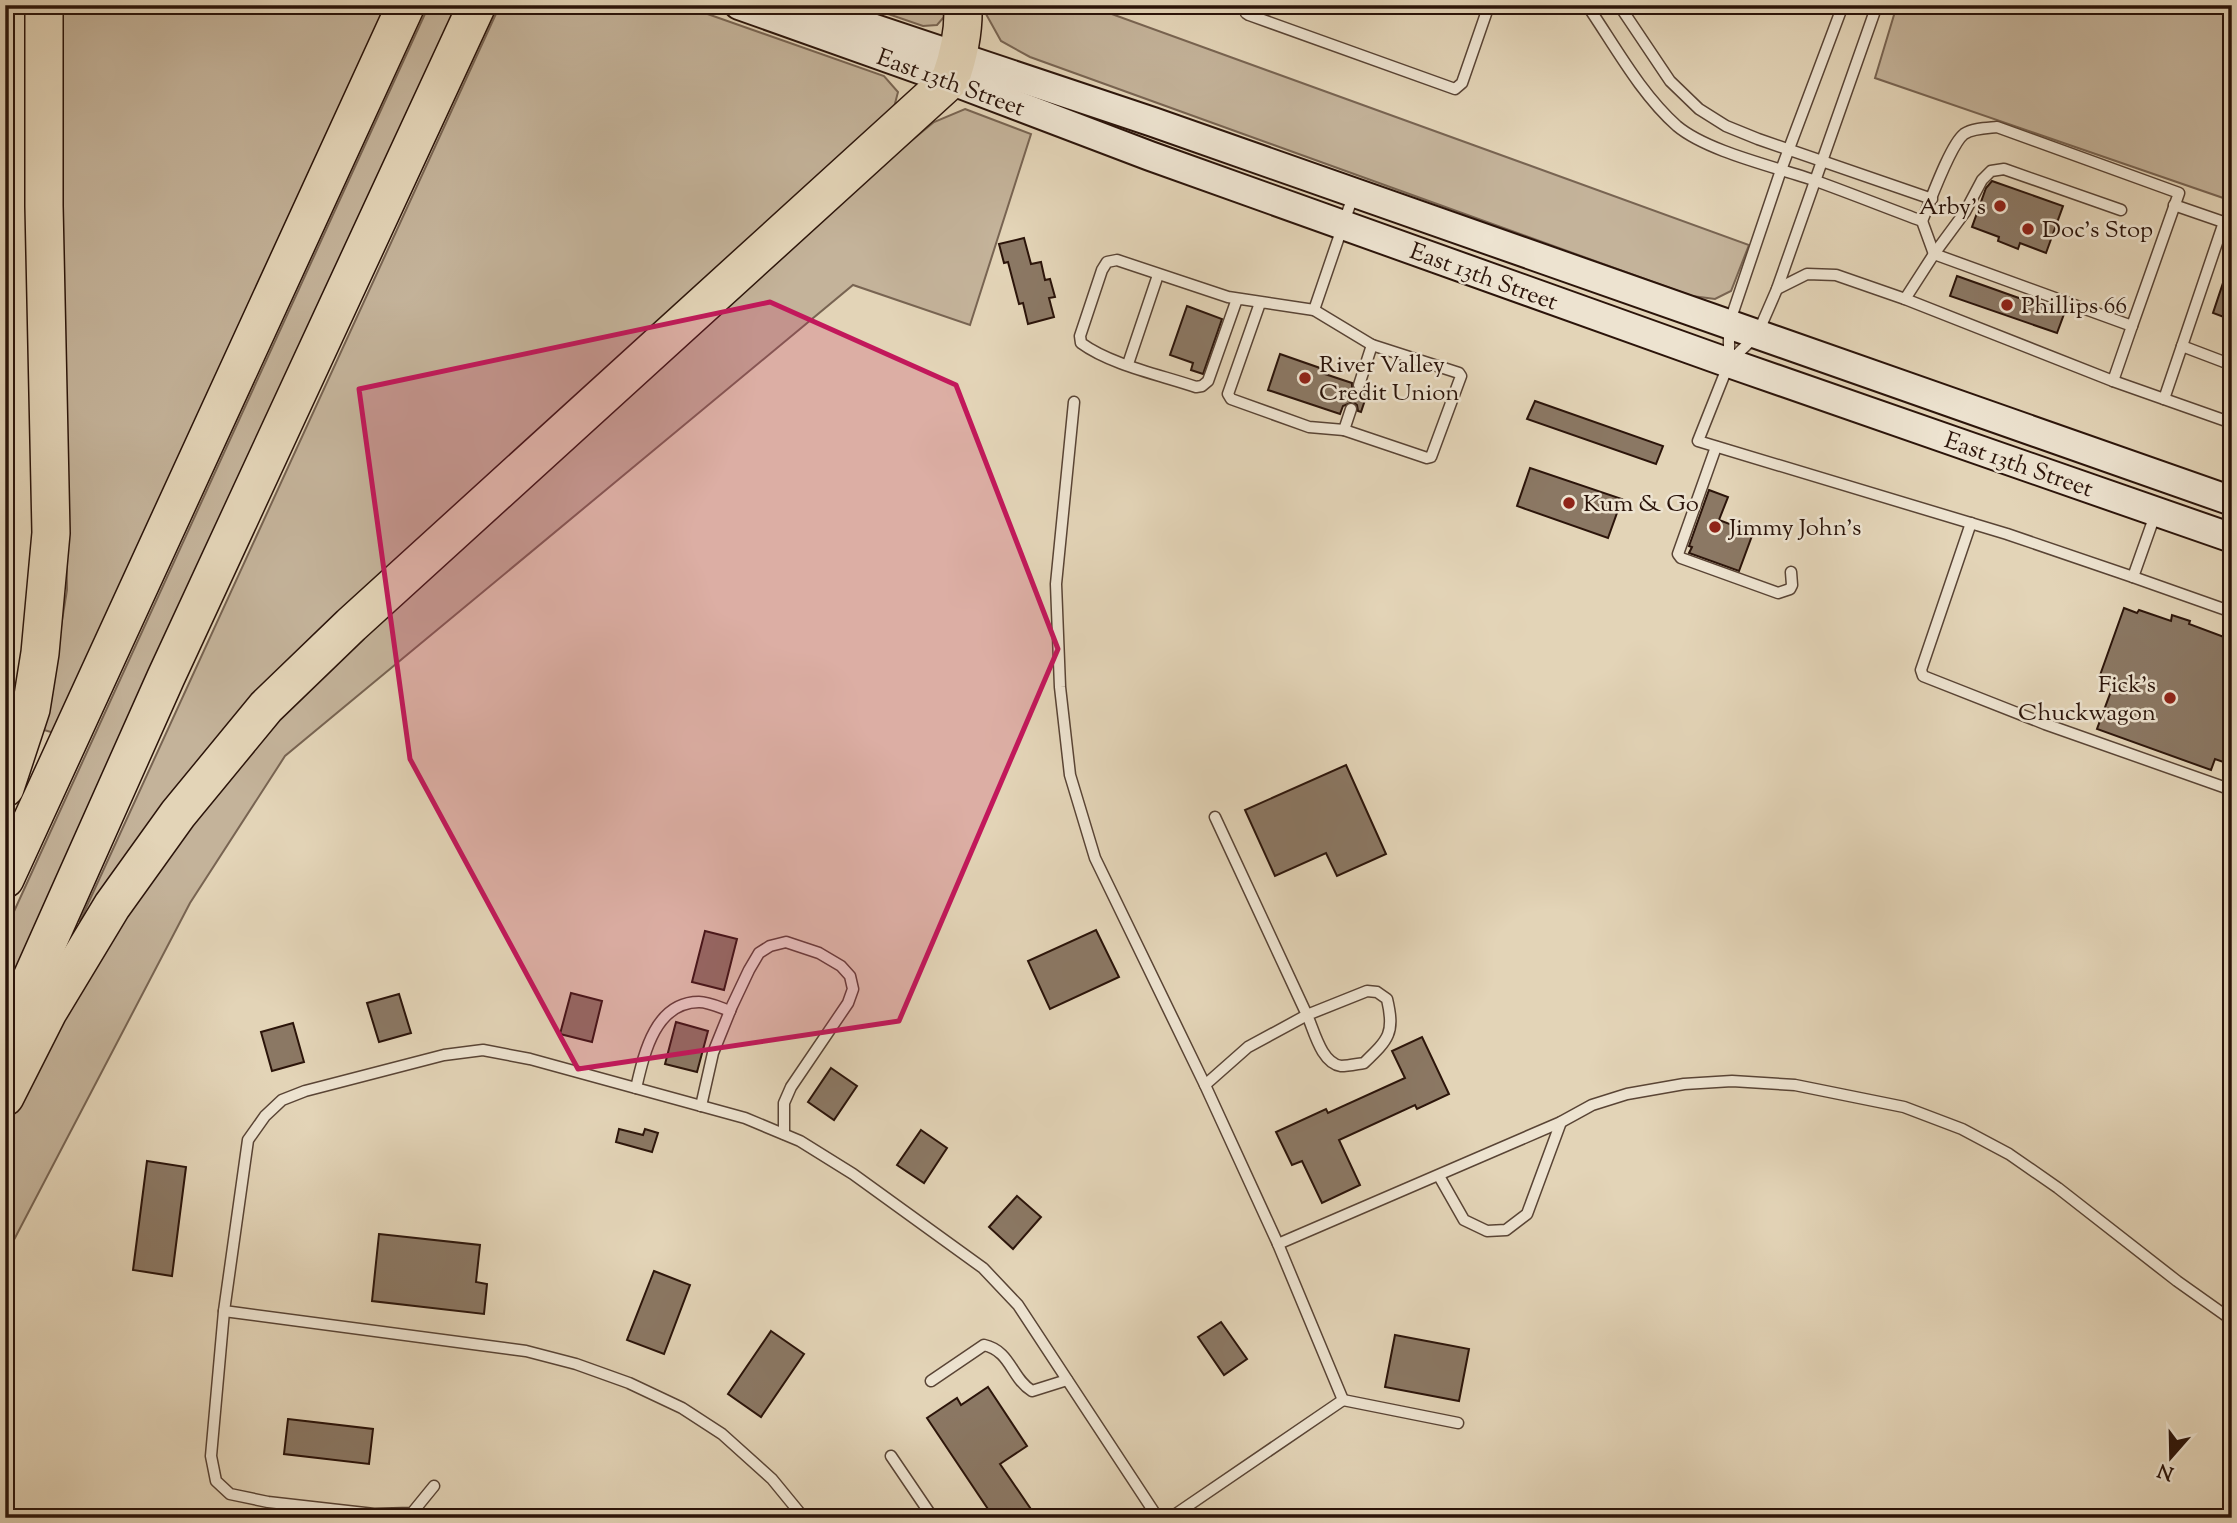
<svg xmlns="http://www.w3.org/2000/svg" width="2237" height="1523" viewBox="0 0 2237 1523" font-family="'Sorts Mill Goudy',serif">
<rect width="100%" height="100%" fill="#e3d4b7"/>
<filter id="stains"><feTurbulence type="fractalNoise" baseFrequency=".00286" numOctaves="4"/><feColorMatrix values="0 0 0 0 .2 0 0 0 0 .09 0 0 0 0 .02 0 0 0 .5 -.17"/></filter>
<radialGradient id="worn" r=".72"><stop offset=".6" stop-color="#630" stop-opacity="0"/><stop offset="1" stop-color="#630" stop-opacity=".3"/></radialGradient>
<g fill="#c4b39a" stroke="#786452" stroke-width="2">
<path d="M60,5h330l-332,729 -14,-4 23,-140z"/>
<path d="M429,5h33l-457,999v-73z"/>
<path d="M500,5h182l202,71 14,16 -6,23 -495,449 -310,360 -7,-3z"/>
<path d="M862,5h80l2,12 -7,8 -14,1z"/>
<path d="M981,5h106l662,240 -18,46 -16,8 -23,-3 -662,-239 -29,-16z"/>
<path d="M1897,5h335v196l-357,-123z"/>
<path d="M965,109l66,25 -61,191 -117,-40 -568,471 -95,147 -185,354v-132l100,-190 152,-199 522,-486 155,-128z"/>
</g>
<g fill="#8b7864" stroke="#2b140a" stroke-width="2">
<path d="M1992,181l71,25 -17,47 -26,-10 -2,6 -20,-8 1,-4 -27,-10 14,-39z"/>
<path d="M1024,238l7,26 10,-2 4,18 5,-1 5,18 -6,1 5,19 -26,7 -5,-21 -4,1 -11,-42 -4,1 -5,-19z"/>
<path d="M2229,265h3v55l-19,-7z"/>
<path d="M1957,276l107,38 -7,19 -107,-37z"/>
<path d="M1187,306l35,13 -19,55 -12,-4 2,-7 -23,-8z"/>
<path d="M1280,354l40,14 -1,4 33,11v4l4,5 13,-4 -8,24 -3,-1 -1,-6 -4,-3 -10,4 -3,8 -72,-24z"/>
<path d="M1535,401l128,45 -7,18 -129,-45z"/>
<path d="M1530,468l92,31 -14,39 -91,-32z"/>
<path d="M1709,490l19,7 -9,23 34,13 -14,38 -50,-18 3,-6 -3,-1z"/>
<path d="M2124,608l13,5 2,-3 32,11 1,-6 18,6 -1,3 43,16v125l-17,-6 -4,11 -114,-41 17,-46 -15,-5z"/>
<path d="M1346,765l40,89 -49,22 -11,-23 -51,23 -30,-66z"/>
<path d="M1096,930l23,47 -69,32 -22,-48z"/>
<path d="M705,931l32,8 -13,51 -32,-8z"/>
<path d="M571,993l31,8 -10,41 -32,-8z"/>
<path d="M399,994l12,39 -32,9 -12,-39z"/>
<path d="M676,1022l32,9 -11,41 -32,-8z"/>
<path d="M293,1023l11,39 -32,9 -11,-39z"/>
<path d="M1422,1037l27,57 -32,15 -2,-4 -76,35 21,45 -38,18 -20,-42 -10,4 -16,-33 50,-23 2,4 77,-35 -13,-27z"/>
<path d="M831,1068l26,18 -23,34 -26,-18z"/>
<path d="M619,1129l24,6 2,-6 13,4 -6,19 -36,-10z"/>
<path d="M921,1130l26,18 -23,35 -27,-18z"/>
<path d="M147,1161l39,6 -14,109 -39,-6z"/>
<path d="M1017,1196l24,21 -28,32 -24,-22z"/>
<path d="M379,1234l101,11 -4,37 11,2 -3,30 -112,-13z"/>
<path d="M654,1271l36,14 -26,69 -37,-14z"/>
<path d="M1221,1322l26,37 -23,16 -26,-38z"/>
<path d="M771,1331l33,23 -43,63 -33,-23z"/>
<path d="M1395,1335l74,14 -10,52 -74,-14z"/>
<path d="M988,1387l39,59 -27,18 37,54h-43l-67,-100 30,-20 4,7z"/>
<path d="M288,1419l85,10 -4,35 -85,-10z"/>
</g>
<g fill="none" stroke-linecap="round" stroke-linejoin="round">
<g stroke="#594435" stroke-width="13">
<g id="lane">
<path d="M1247,5l-1,8 3,2 206,74 7,-6 27,-78"/>
<path d="M1587,5c28,41 53,88 90,121 31,26 100,41 139,55 36,13 71,27 106,40l12,33 198,72 -19,55"/>
<path d="M1619,5l51,76 29,28 27,17 32,13 174,60"/>
<path d="M1843,5l-62,165 -52,154v39l-31,78 309,93 126,43"/>
<path d="M2174,205l58,20"/>
<path d="M1922,221c8,-19 28,-76 42,-87 9,-6 23,-6 33,-7l182,66 -47,133"/>
<path d="M2224,222l-42,124 50,19"/>
<path d="M1777,289l30,-15 29,1 69,24 208,82 119,42"/>
<path d="M1237,299l-29,82 -6,5 -6,1c-35,-12 -85,-22 -115,-44l-1,-7 22,-66 5,-8 10,-2 111,37 86,13 58,35 87,28 2,3 -30,81 -4,1 -83,-28 -35,-3 -78,-28 -3,-5 32,-91"/>
<path d="M1905,299l29,-45 31,-42 17,-32 9,-9 13,-2 117,41"/>
<path d="M1314,310l39,-114"/>
<path d="M1731,360l26,-25 20,-46 100,-284"/>
<path d="M1128,364l30,-89"/>
<path d="M1359,385l13,-40"/>
<path d="M2164,399l18,-53"/>
<path d="M1074,402l-18,182 4,103 10,88 25,83 110,227 73,159 65,156 -173,118"/>
<path d="M1344,430l7,-21"/>
<path d="M1716,447l-38,107 3,4 97,35 12,-4 2,-4 -1,-13"/>
<path d="M2155,515l-22,62 99,35"/>
<path d="M1971,523l-50,147 2,6 122,48 187,66"/>
<path d="M1367,991l10,1 10,7c8,34 2,40 -23,64 -7,1 -16,3 -23,3 -20,-3 -27,-36 -34,-51z"/>
<path d="M1205,1085l43,-38 59,-32 -92,-198"/>
<path d="M636,1088c8,-34 19,-86 63,-86 10,0 22,6 31,9"/>
<path d="M701,1106l12,-53 19,-47 17,-36 10,-17 11,-7 16,-4 33,11 22,13 9,10 3,13 -5,14 -57,84 -7,16v31"/>
<path d="M1439,1176l25,44 23,11 19,-1 21,-16 34,-92"/>
<path d="M1278,1244l283,-122 31,-17 35,-11 57,-10 48,-3 63,4 109,22 58,22 47,25 49,34 119,93 55,39"/>
<path d="M224,1311l-13,145 5,25 14,13 38,8 106,12 38,-1 22,-27"/>
<path d="M931,1381l53,-36c27,6 27,33 48,46l35,-11"/>
<path d="M1343,1400l115,23"/>
<path d="M891,1456l42,62"/>
<path d="M804,1518l-32,-39 -50,-45 -40,-26 -53,-25 -53,-19 -50,-13 -302,-40 24,-171 17,-24 17,-16 23,-9 139,-36 39,-5 47,9 215,59 55,23 53,33 130,94 35,37 140,213"/>
</g>
</g>
<g stroke="#2b140a" stroke-width="32">
<g id="secondary">
<path d="M739,5l211,75 200,76 579,207 503,175"/>
<path d="M803,5l350,117 1079,379"/>
</g>
</g>
<g stroke="#2b140a" stroke-width="40">
<g id="highway">
<path d="M5,788l26,-79 9,-56 11,-120 -7,-327v-201"/>
<path d="M5,879l401,-874"/>
<path d="M5,1038l161,-361 311,-672"/>
<path d="M5,1097l43,-85 64,-106 66,-92 88,-107 85,-82 599,-545c9,-25 14,-48 13,-75"/>
</g>
</g>
<use href="#lane" stroke="#ede3d0" stroke-width="10"/>
<use href="#secondary" stroke="#ede3d0" stroke-width="28"/>
<use href="#highway" stroke="#e3d4b7" stroke-width="37"/>
</g>
<path fill="#c2185b" fill-opacity="0.2" stroke="#c2185b" stroke-width="5" stroke-linejoin="round" d="M770,302l186,83 102,264 -159,372 -321,48 -168,-310 -51,-370z"/>
<g fill="#8f2418" stroke="#ede3d0" stroke-width="2.5">
<circle cx="2000" cy="206" r="7"/>
<circle cx="2028" cy="229" r="7"/>
<circle cx="2007" cy="305" r="7"/>
<circle cx="1305" cy="378" r="7"/>
<circle cx="1569" cy="503" r="7"/>
<circle cx="1715" cy="527" r="7"/>
<circle cx="2170" cy="698" r="7"/>
</g>
<g text-anchor="middle" stroke-width="5" stroke-linejoin="round" paint-order="stroke">
<g font-size="24" fill="#2b140a" stroke="#ede3d0">
<text transform="translate(951 82) rotate(20)" y="8">East 13th Street</text>
<text transform="translate(1484 276) rotate(20)" y="8">East 13th Street</text>
<text transform="translate(2019 464) rotate(19)" y="8">East 13th Street</text>
</g>
<g font-size="24" fill="#2b140a" stroke="#ede3d0" text-anchor="start">
<text x="1986" y="214" text-anchor="end">Arby's</text>
<text x="2042" y="237">Doc's Stop</text>
<text x="2021" y="313">Phillips 66</text>
<text x="1319" y="372">River Valley<tspan x="1319" dy="28">Credit Union</tspan></text>
<text x="1583" y="511">Kum &amp; Go</text>
<text x="1729" y="535">Jimmy John's</text>
<text x="2156" y="692" text-anchor="end">Fick's<tspan x="2156" dy="28">Chuckwagon</tspan></text>
</g>
</g>
<rect width="2237" height="1523" fill="none" stroke="#e3d4b7" stroke-width="28"/>
<rect x="7" y="7" width="2223" height="1509" fill="none" stroke="#2b140a" stroke-width="3.5"/>
<rect x="14" y="14" width="2209" height="1495" fill="none" stroke="#2b140a" stroke-width="2"/>
<g transform="translate(2171 1457) rotate(200)" stroke="#ede3d0" stroke-width="5" paint-order="stroke">
<path d="M0-5L12 26L0 18L-12 26Z" fill="#2b140a"/>
<text y="-10" font-size="19" font-weight="bold" text-anchor="middle" fill="#2b140a">N</text>
</g>
<rect width="100%" height="100%" filter="url(#stains)"/>
<rect width="100%" height="100%" fill="url(#worn)"/>
</svg>
